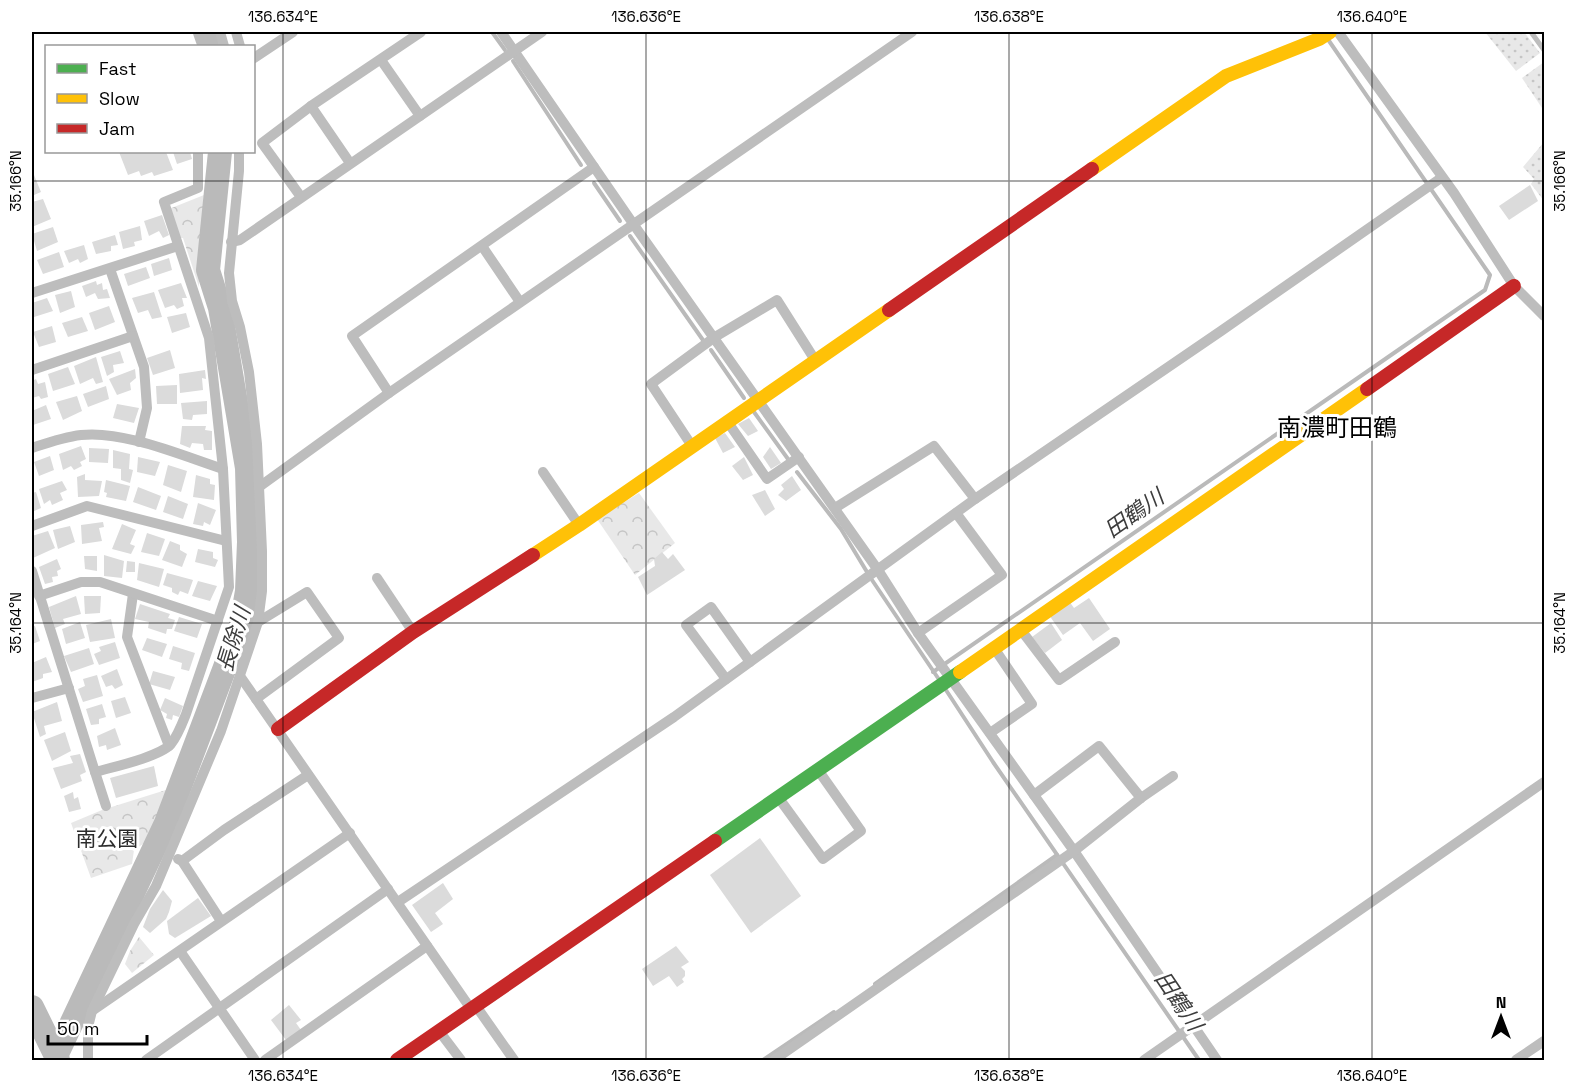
<svg xmlns="http://www.w3.org/2000/svg" width="1576" height="1092" viewBox="0 0 1576 1092" font-family="'Space Grotesk','Noto Sans JP',sans-serif">
<defs>
<pattern id="grass-dots" width="8" height="8" patternUnits="userSpaceOnUse" patternTransform="scale(1.5)"><rect width="8" height="8" fill="#e8e8e8"/><path d="M2 2h.1M6 6h.1" fill="none" stroke="#c5c5c5" stroke-width="1.8" stroke-linecap="round"/></pattern>
<pattern id="park-crowns" width="20" height="18" patternUnits="userSpaceOnUse" patternTransform="scale(1.5)"><rect width="20" height="18" fill="#e8e8e8"/><path d="M2 6a3 3 0 1 1 6 0M12 15a3 3 0 1 1 6 0" fill="none" stroke="#c5c5c5"/></pattern>
</defs>
<rect width="100%" height="100%" fill="#fff"/>
<g fill="url(#grass-dots)">
<path d="M1485,32h39l16,21 -24,18z"/>
<path d="M1544,62v49l-22,-33z"/>
<path d="M1544,142v-1v60l-13,-17 3,-5 -11,-12z"/>
</g>
<g fill="url(#park-crowns)">
<path d="M204,195l-5,58v34l-16,-49h-5l-9,-29z"/>
<path d="M639,493l36,50 -40,32 -38,-56z"/>
<path d="M169,789l-23,53 -12,8 -2,14 -41,14 -20,-55 31,-13z"/>
<path d="M139,937l15,18 -22,18 -7,-9 5,-13z"/>
</g>
<g fill="none" stroke-linecap="round" stroke-linejoin="round">
<g stroke="#bababa" stroke-width="4">
<path d="M492,32l13,18"/>
<path d="M513,61l68,104"/>
<path d="M594,183l26,38"/>
<path d="M630,236l75,107"/>
<path d="M711,350l33,48"/>
<path d="M754,412l34,47"/>
<path d="M797,472l44,57 26,43"/>
<path d="M872,580l68,101"/>
<path d="M933,672l552,-382 5,-15 -163,-237"/>
<path d="M944,687l49,75 206,298"/>
<path d="M875,984l182,-129"/>
<path d="M763,1060l71,-48"/>
</g>
<g stroke="#bababa" stroke-width="24">
<path d="M205,32l5,14"/>
<path d="M32,1007l26,53"/>
<path d="M56,1056l110,-233 75,-198 6,-34 2,-49 -2,-74 -27,-160 -12,-38 12,-118"/>
</g>
</g>
<g fill="#dbdbdb">
<path d="M119,152h40v1l7,-1 7,18 -19,6 -2,-4 -11,4 -2,-5 -11,4z"/>
<path d="M173,152h17l2,7 -15,5z"/>
<path d="M34,175l7,17 -7,3 -2,-3v-16z"/>
<path d="M1530,185l8,16 -29,19 -10,-14z"/>
<path d="M43,199l8,20 -19,8v-25z"/>
<path d="M162,215l7,20 -6,3 -4,-7 -10,5 -5,-15z"/>
<path d="M140,226l2,14 -8,2 1,4 -12,3 -4,-17z"/>
<path d="M53,227l5,15 -21,9 -5,-17z"/>
<path d="M115,235l3,10 -7,1v5l-15,3 -4,-12z"/>
<path d="M84,245l4,14 -8,4 -2,-4 -9,4 -5,-12z"/>
<path d="M59,252l5,15 -21,7 -6,-14z"/>
<path d="M169,258l3,12 -18,6 -3,-12z"/>
<path d="M146,267l4,11 -22,8 -4,-12z"/>
<path d="M96,281l1,4 5,-2 1,7 4,-1 3,9 -12,1 -3,-6 -9,4 -4,-11z"/>
<path d="M181,283l6,15h-5l2,8 -7,3 -3,-4 -9,3 -7,-18z"/>
<path d="M71,291l4,16 -15,6 -5,-18z"/>
<path d="M154,292l8,25 -10,2 -4,-9 -10,3 -6,-15z"/>
<path d="M47,298l6,13 -19,6 -2,-14z"/>
<path d="M109,306l6,16 -20,8 -6,-17z"/>
<path d="M186,313l4,14 -18,6 -5,-16z"/>
<path d="M82,317l6,14 -20,6 -6,-14z"/>
<path d="M52,326l4,16 -17,5 -6,-15z"/>
<path d="M170,350l5,18 -22,7 -6,-17z"/>
<path d="M120,351l4,12 -11,2 1,7 -7,4 -6,-19z"/>
<path d="M96,357l7,25 -7,2 -3,-6 -13,6 -6,-18z"/>
<path d="M68,367l7,17 -22,7 -5,-17z"/>
<path d="M135,369l1,9 -6,5 1,7 -14,5 -8,-16z"/>
<path d="M205,370l1,9 -4,-1 1,12 -23,3 -1,-19z"/>
<path d="M36,379l2,5 7,-2 3,15 -7,2 -2,-3 -7,2v-17z"/>
<path d="M177,385v19h-20l-1,-18z"/>
<path d="M106,386l3,13 -21,8 -5,-13z"/>
<path d="M77,396l5,15 -19,9 -7,-18z"/>
<path d="M207,401v13l-14,1 -1,5 -9,-1 -2,-16z"/>
<path d="M117,404l22,4 -5,15 -21,-5z"/>
<path d="M46,405l5,14 -18,6 -1,-14z"/>
<path d="M749,418l9,13 -10,5 -10,-12z"/>
<path d="M182,426h24l-1,4 7,1v19h-8l-1,-6 -11,-1 -2,5 -10,-4z"/>
<path d="M725,433l10,14 -12,6 -8,-15z"/>
<path d="M81,446l5,13 -6,3 2,4 -8,4 -3,-4 -8,4 -4,-16z"/>
<path d="M770,447l11,16 -10,6 -8,-12z"/>
<path d="M89,448l20,1 -1,14 -19,-1z"/>
<path d="M113,450l17,4 -1,15 4,1 -3,13 -9,-3v-11l-8,-1z"/>
<path d="M50,456l4,14 -15,6 -5,-14z"/>
<path d="M138,457l22,5 -5,14 -18,-4z"/>
<path d="M744,457l9,18 -10,5 -11,-14z"/>
<path d="M168,465l19,6 -6,21 -18,-7z"/>
<path d="M85,474v6l17,1 -3,15 -21,1 -1,-20z"/>
<path d="M196,475l14,4v5l5,1 -1,15 -21,-3z"/>
<path d="M792,476l9,14 -15,11 -8,-6 6,-6 -3,-4z"/>
<path d="M106,480l24,6 -4,15 -20,-4 1,-4 -3,-1z"/>
<path d="M62,481l5,9 -7,3 3,7 -11,5 -2,-5 -6,4 -5,-15z"/>
<path d="M138,487l23,9 -5,14 -23,-8z"/>
<path d="M765,490l10,19 -10,7 -13,-21z"/>
<path d="M36,492l5,16 -9,4v-19z"/>
<path d="M168,496l20,8 -5,15 -20,-7z"/>
<path d="M198,503l18,7 -6,15 -6,-3 -1,4 -10,-2z"/>
<path d="M103,522l1,5 -5,1 3,13 -20,3 -1,-19z"/>
<path d="M122,524l14,6 -6,14 5,2 -4,8 -19,-5z"/>
<path d="M70,526l5,16 -17,7 -5,-19z"/>
<path d="M48,531l7,17 -22,10 -1,-22z"/>
<path d="M147,533l18,6 -6,17 -18,-4z"/>
<path d="M170,541l10,4v5l7,4 -5,13 -20,-7z"/>
<path d="M198,549l15,3v6l5,2 -3,7 -20,-5z"/>
<path d="M662,552l6,7 5,-5 12,16 -38,25 -9,-18 17,-11 -1,-7z"/>
<path d="M104,555l20,6 -2,17 -18,-2z"/>
<path d="M84,556h13v15l-12,-2z"/>
<path d="M57,559l4,10 -4,2 1,5 -6,1 1,5 -8,2 -6,-17z"/>
<path d="M127,561l8,1v10h-9z"/>
<path d="M139,563l25,6 -5,18 -22,-7z"/>
<path d="M167,573l26,7 -5,14 -8,-3 -2,4 -6,-3v-4l-9,-3z"/>
<path d="M198,581l19,5 -7,15 -18,-5z"/>
<path d="M76,596l5,18 -18,5 2,5 -10,4 -6,-21z"/>
<path d="M84,596h17l-1,17 -15,1z"/>
<path d="M1089,598l21,31 -17,12 -13,-18 -17,12 -14,-20 20,-14 5,7z"/>
<path d="M140,604l30,10 -2,4 7,2 -3,9h-5l-1,5 -18,-6 1,-6 -14,-3z"/>
<path d="M179,617l23,7 -5,14 -23,-7z"/>
<path d="M111,619l4,19 -25,4 -4,-17z"/>
<path d="M80,622l5,16 -19,6 -4,-15z"/>
<path d="M1051,623l11,17 -17,13 -13,-16z"/>
<path d="M35,626l5,15 -8,3v-17z"/>
<path d="M147,638l20,6 -5,13 -20,-7z"/>
<path d="M115,642l5,16 -21,7 -5,-11 7,-3 -2,-4z"/>
<path d="M173,646l22,7 -6,18 -8,-2 1,-6 -13,-4z"/>
<path d="M89,648l5,16 -23,8 -7,-16z"/>
<path d="M46,657l6,15 -9,2v4l-11,4v-19z"/>
<path d="M117,669l6,16 -8,4 -3,-4 -6,2 -5,-11z"/>
<path d="M153,671l22,6 -5,13 -21,-6z"/>
<path d="M97,675l6,21 -20,6 -5,-13 7,-3 -2,-7z"/>
<path d="M125,697l6,16 -15,5 -5,-17z"/>
<path d="M165,698l18,8 -4,11 -6,-2 -1,5 -6,-2 1,-4 -7,-4z"/>
<path d="M57,702l5,19 -18,5 2,8 -6,3 -8,-25z"/>
<path d="M102,704l4,13 -7,2v5l-8,1 -5,-16z"/>
<path d="M115,728l6,17 -14,5 -1,-5 -7,2 -2,-11z"/>
<path d="M65,732l6,19 -19,10 -8,-21z"/>
<path d="M80,754l6,18 -6,3 2,6 -21,8 -8,-21 20,-5 -3,-7z"/>
<path d="M154,766l4,20 -42,12 -6,-20z"/>
<path d="M73,792l1,7 4,-2 3,12 -12,3 -5,-16z"/>
<path d="M760,838l41,58 -50,37 -41,-58z"/>
<path d="M443,883l10,16 -18,14 8,11 -12,8 -19,-27z"/>
<path d="M163,890l9,11 -3,11 -3,7 -16,14 -7,-6 7,-18z"/>
<path d="M198,898l13,18 -36,22 -6,-4 -2,-13z"/>
<path d="M676,946l13,16 -8,5 4,4v5l-3,3 2,3 -7,5 -8,-11 -16,10 -11,-17z"/>
<path d="M289,1005l12,15 -5,3 5,7 -15,10 -15,-20z"/>
</g>
<g fill="none" stroke-linecap="round" stroke-linejoin="round">
<path stroke="#bdbdbd" stroke-width="5" d="M1531,32l13,18"/>
<g stroke="#bdbdbd" stroke-width="10">
<path d="M220,32l4,14"/>
<path d="M236,32l4,14"/>
<path d="M501,32l133,193 244,345 40,63 156,218 143,209"/>
<path d="M1338,32l116,161 60,93 30,30"/>
<path d="M254,58l39,-26"/>
<path d="M381,60l39,56"/>
<path d="M350,163l-39,-57 110,-74"/>
<path d="M301,197l-39,-54 49,-37"/>
<path d="M231,242l9,-2 302,-208"/>
<path d="M482,246l38,56"/>
<path d="M110,269l34,98 3,41 -8,34"/>
<path d="M32,293l146,-47"/>
<path d="M32,370l101,-34"/>
<path d="M389,393l-37,-57 242,-169"/>
<path d="M727,421l40,58 32,-22"/>
<path d="M692,446l-41,-62 64,-47 62,-37 38,60"/>
<path d="M32,448c15,-5 32,-11 49,-13 42,-5 102,21 142,34"/>
<path d="M543,472l36,53"/>
<path d="M259,487l130,-94 523,-361"/>
<path d="M835,508l99,-62 41,53"/>
<path d="M32,526l55,-20 139,35"/>
<path d="M32,571l63,201c18,-5 64,-15 76,-28 7,-9 11,-20 15,-30l43,-127 -6,-118 -14,-131 -45,-136 34,-14v-36"/>
<path d="M377,578l36,54"/>
<path d="M133,594l-6,43 42,109"/>
<path d="M39,596l42,-14h19l118,39"/>
<path d="M1021,630l38,50 56,-38"/>
<path d="M918,633l84,-58 -46,-62"/>
<path d="M240,676l231,333"/>
<path d="M726,679l-40,-54 25,-18 39,55"/>
<path d="M32,698l37,-10"/>
<path d="M256,699l83,-61 -32,-46 -49,30"/>
<path d="M990,733l42,-29 -38,-56"/>
<path d="M95,772l11,34"/>
<path d="M1034,795l65,-49 42,52"/>
<path d="M778,797l45,62 38,-28 -43,-61"/>
<path d="M178,859l4,2 39,60"/>
<path d="M182,861l42,-31 84,-55"/>
<path d="M398,902l276,-185 301,-218 246,-168 220,-153"/>
<path d="M180,951l75,109"/>
<path d="M476,1006l38,54"/>
<path d="M92,1011l258,-178"/>
<path d="M439,1031l22,29"/>
<path d="M88,1060v-33l4,-16 42,-87 22,-38 65,-155 37,-109 4,-31v-40l-5,-107 -8,-72 -9,-45 -8,-26 -3,-28 10,-102v-19"/>
<path d="M146,1060l242,-171"/>
<path d="M265,1060l162,-114"/>
<path d="M774,1060l300,-209 67,-53 32,-22"/>
<path d="M1144,1060l400,-278"/>
<path d="M1516,1060l28,-19"/>
</g>
<path stroke="#4caf50" stroke-width="14" d="M715,841l245,-169"/>
<g stroke="#ffc107" stroke-width="14">
<path d="M1092,169l134,-93 93,-37 11,-7"/>
<path d="M533,555l46,-30 310,-215"/>
<path d="M960,672l407,-283"/>
</g>
<g stroke="#c62828" stroke-width="14">
<path d="M889,310l203,-141"/>
<path d="M1367,389l147,-103"/>
<path d="M278,729l135,-97 120,-77"/>
<path d="M397,1060l318,-219"/>
</g>
</g>
<path fill="none" stroke="#000" stroke-width="1.5" stroke-opacity="0.45" d="M283,32v1028M646,32v1028M1009,32v1028M1372,32v1028M32,181h1512M32,623h1512"/>
<g text-anchor="middle" stroke-width="6" stroke-linejoin="round" paint-order="stroke">
<g font-size="21" fill="#2c2c2c" stroke="#fff">
<text x="107" y="846">南公園</text>
</g>
<g font-size="22" font-style="italic" fill="#3d3d3d" stroke="#fff">
<text transform="translate(1134 513) rotate(-35)" y="8">田鶴川</text>
<text transform="translate(233 639) rotate(-73)" y="8">長除川</text>
<text transform="translate(1179 1001) rotate(56)" y="8">田鶴川</text>
</g>
<g font-size="24" fill="#000" stroke="#fff">
<text x="1337" y="436">南濃町田鶴</text>
</g>
</g>
<rect width="1576" height="1092" fill="none" stroke="#ffffff" stroke-width="66"/>
<rect x="45" y="45" width="210" height="108" fill="#ffffff" stroke="#999999" stroke-width="1.5"/>
<rect x="57" y="64" width="30" height="9" fill="#4caf50" stroke="#999999" stroke-width="1.5"/>
<text x="99" y="75" font-size="18" fill="#000000">Fast</text>
<rect x="57" y="94" width="30" height="9" fill="#ffc107" stroke="#999999" stroke-width="1.5"/>
<text x="99" y="105" font-size="18" fill="#000000">Slow</text>
<rect x="57" y="124" width="30" height="9" fill="#c62828" stroke="#999999" stroke-width="1.5"/>
<text x="99" y="135" font-size="18" fill="#000000">Jam</text>
<g transform="translate(1501 1017)" stroke="#ffffff" stroke-width="4.5" paint-order="stroke">
<path d="M0-4.5L10 22L0 15L-10 22Z" fill="#000000"/>
<text y="-9" font-size="16" font-weight="bold" text-anchor="middle" fill="#000000">N</text>
</g>
<path d="M48 1035v9h99v-9" fill="none" stroke="#000000" stroke-width="3"/>
<text x="57" y="1035" font-size="18" fill="#000000" stroke="#ffffff" stroke-width="4.5" paint-order="stroke">50 m</text>
<rect x="33" y="33" width="1510" height="1026" fill="none" stroke="#000" stroke-width="2"/>
<g font-size="15" text-anchor="middle" fill="#000">
<text x="283" y="22">136.634°E</text>
<text x="646" y="22">136.636°E</text>
<text x="1009" y="22">136.638°E</text>
<text x="1372" y="22">136.640°E</text>
<text transform="translate(16 181) rotate(-90)" y="5">35.166°N</text>
<text transform="translate(1560 181) rotate(-90)" y="5">35.166°N</text>
<text transform="translate(16 623) rotate(-90)" y="5">35.164°N</text>
<text transform="translate(1560 623) rotate(-90)" y="5">35.164°N</text>
<text x="283" y="1081">136.634°E</text>
<text x="646" y="1081">136.636°E</text>
<text x="1009" y="1081">136.638°E</text>
<text x="1372" y="1081">136.640°E</text>
</g>
</svg>
